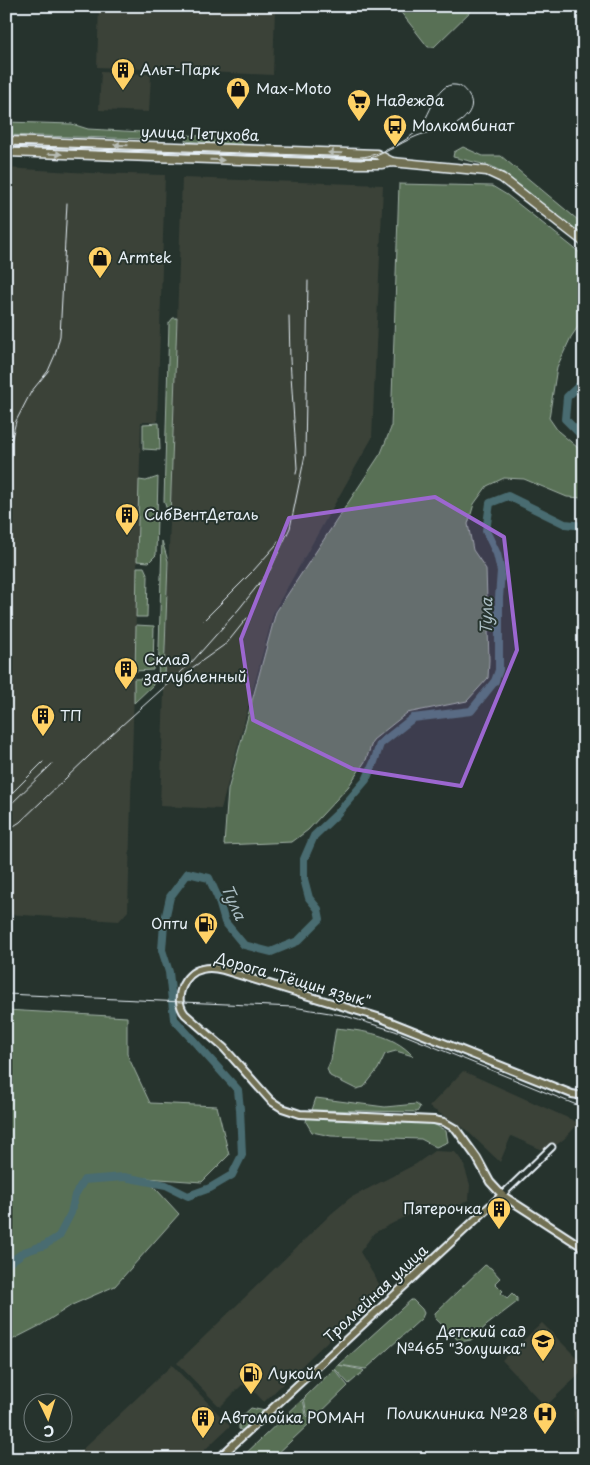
<svg xmlns="http://www.w3.org/2000/svg" width="590" height="1465" viewBox="0 0 590 1465" font-family="'Playpen Sans',sans-serif">
<rect width="100%" height="100%" fill="#26332d"/>
<filter id="ink" filterUnits="userSpaceOnUse"><feTurbulence type="fractalNoise" baseFrequency=".02" numOctaves="2"/><feDisplacementMap in="SourceGraphic" scale="10" xChannelSelector="R" yChannelSelector="G"/><feConvolveMatrix kernelMatrix="1 2 1 2 8 2 1 2 1" color-interpolation-filters="sRGB"/></filter>
<g filter="url(#ink)">
<g fill="#3b4239">
<path d="M99,6h176l-2,69 -176,-8z"/>
<path d="M101,72l50,2 -2,38 -50,-2z"/>
<path d="M6,168l84,5 75,2 -8,247h-16l-12,452 -1,37 -9,10 -113,-7z"/>
<path d="M182,178l201,7 -11,253 -98,173 -53,198 -61,-3z"/>
<path d="M463,1071l116,52 -15,16 -17,13 -36,-16 -11,26 -36,-34 -35,-21z"/>
<path d="M434,1151l21,1 8,10 7,23 -1,14 -14,10 -25,-5 -56,29 -14,19 22,37 -118,113 -14,-15 -8,-2 -22,22 -43,-44 154,-149 19,-16 66,-34z"/>
<path d="M542,1323l42,42v5l-36,34 -4,1 -42,-45z"/>
<path d="M172,1365l58,61 -35,33h-123z"/>
<path d="M580,1406h4v47l-8,-19 -2,-22z"/>
</g>
<g fill="#587054" stroke="#a0b0a6">
<path d="M396,6h80l-42,41h-6z"/>
<path d="M6,122l66,2 16,5 53,3 5,7 -140,-4z"/>
<path d="M187,135l52,4 3,6 -57,-4z"/>
<path d="M463,147l20,9h18l83,69v11l-80,-63 -13,-7 -38,-9 1,-5z"/>
<path d="M399,184l93,2 15,9 77,61v62l-13,19 -14,30 -8,51 9,13 26,22v45l-17,-1 -43,-18 -20,-1 -17,8 -13,18 -6,20 5,26 13,19 3,91 -1,18 -21,23 -60,12 -34,27 -7,20 -18,27 -40,43 -16,12 -68,3 4,-55 48,-178 105,-159 10,-25z"/>
<path d="M173,318h4l-7,201 -6,-18 5,-178z"/>
<path d="M159,423l1,27 -17,-1v-25z"/>
<path d="M158,477l-2,78 -7,7 -12,-1 2,-81 7,1z"/>
<path d="M162,541l6,20 -4,117 -6,5z"/>
<path d="M137,567h7l4,9 -1,41h-11z"/>
<path d="M136,625l18,1 -1,44 -18,1z"/>
<path d="M153,678v7l-19,18v-24z"/>
<path d="M6,1010l121,7v37l23,49 67,3 12,49 -27,27 -56,-4 33,36 -64,72 -43,19 -31,20 -35,18z"/>
<path d="M336,1028c28,3 57,6 77,28l-17,-5 -11,3 -7,15 -14,18 -8,2 -26,-13 -3,-7 4,-9z"/>
<path d="M316,1098l69,9 31,-3 4,3 -3,5 -105,-2z"/>
<path d="M307,1117l23,3 100,2 16,9 2,11 -12,5 -15,-8 -90,-3 -19,-4 -6,-10z"/>
<path d="M485,1265l6,3 9,10 -5,5 8,8 -2,2 6,5 5,-5 5,5v4l-30,23 -16,15 -11,2 -25,-24v-5z"/>
<path d="M411,1300h2l9,9 2,4 -2,5 -56,51 -27,-4z"/>
<path d="M338,1365l25,5 1,1 -15,13 -14,-15z"/>
<path d="M334,1369l14,17 -34,33h-3l-4,-5 -3,-16z"/>
<path d="M303,1399l3,16 5,5 -1,3 -38,36h-32z"/>
<path d="M251,1408l14,3 -22,20 -4,-2v-10z"/>
</g>
<g fill="none" stroke-linecap="round" stroke-linejoin="round">
<g stroke="#4a6c71" stroke-width="8">
<path d="M584,381l-17,16 -2,22 19,19"/>
<path d="M6,1265l18,-13 21,-7 14,-9 12,-23 4,-18 9,-15 40,-3 42,8 22,11 22,-8 22,-13 10,-20 -2,-46 -2,-19 -64,-71 -5,-47 -7,-22 2,-26 6,-27 18,-24 21,5 9,20 7,24 19,23 27,7 27,-11 22,-22 -2,-10 -9,-11 -5,-19v-20l10,-23 22,-21 30,-35 8,-18 6,-18 33,-26 58,-7 24,-30 4,-11v-72l2,-27 -4,-17 -11,-23 4,-28 18,-7 57,28 19,2"/>
</g>
<g stroke="#e8f1f8" stroke-width="9">
<path id="minor" d="M502,1195l50,-48"/>
</g>
<g stroke="#e8f1f8" stroke-width="10">
<g id="major">
<path d="M584,1096l-12,-2 -191,-76 -158,-48c-7,-2 -14,-3 -21,-1 -19,4 -29,30 -17,45l39,34 47,53 11,7 18,6 134,6 10,2 12,7 21,29 13,24 12,13 82,53"/>
<path d="M218,1459l284,-264"/>
</g>
</g>
<g stroke="#e8f1f8" stroke-width="11">
<g id="highway">
<path d="M6,141l371,13 15,8"/>
<path d="M6,152l351,12h24l11,-2 95,9 15,7 82,64"/>
</g>
</g>
<use href="#minor" stroke="#26332d" stroke-width="5"/>
<use href="#major" stroke="#716f52" stroke-width="6"/>
<use href="#highway" stroke="#716f52" stroke-width="8"/>
<path stroke="#e8f1f8" stroke-width="1" d="M6,145l355,12c17,-1 45,-15 57,-27 12,-12 18,-48 37,-45 6,0 11,6 14,11 4,6 3,12 -1,18 -13,17 -33,15 -51,22 -20,8 -35,21 -56,24l-355,-12"/>
<g stroke="#e8f1f8" stroke-width="1">
<path d="M289,316l1,43 7,109 -1,6"/>
<path d="M6,462l10,-41 15,-29 17,-21 7,-16 5,-19 7,-133"/>
<path d="M204,620l49,-49 23,-26 2,-4"/>
<path d="M192,668l35,-25 20,-25"/>
<path d="M6,799l37,-37"/>
<path d="M6,809l46,-45"/>
<path d="M6,831l14,-9 91,-87 80,-72 48,-54 31,-39 20,-42 15,-73 3,-174"/>
<path d="M6,994l287,13 49,8 53,16 189,77"/>
</g>
</g>
<defs><path id="oneway-solid" d="M-6-.8H1V-3.2L6.5 0L1 3.2V.8H-6Z" transform="scale(1.25)"/></defs>
<g fill="#b8bdb6">
<use href="#oneway-solid" transform="translate(121 145) rotate(-178)"/>
<use href="#oneway-solid" transform="translate(335 153) rotate(-178)"/>
<use href="#oneway-solid" transform="translate(55 154) rotate(2)"/>
<use href="#oneway-solid" transform="translate(217 160) rotate(2)"/>
</g>
</g>
<path fill="#9c67d0" fill-opacity="0.2" stroke="#9c67d0" stroke-width="4" stroke-linejoin="round" d="M435,497l69,40 13,113 -56,136 -108,-17 -100,-49 -12,-81 48,-121z"/>
<defs>
<g id="building-pin" transform="scale(1.25)"><path d="M0 17L-7.5 6A9.5 9.5 0 1 1 7.5 6Z" fill="#ffd166" stroke="#26332d"/><path d="M-4-6H4V6H1V3H-1V6H-4ZM-2.5-4.3h1.7v1.8h-1.7ZM.8-4.3h1.7v1.8H.8ZM-2.5-1h1.7V.8h-1.7ZM.8-1h1.7V.8H.8Z" fill="#111"/></g>
<g id="shop-pin" transform="scale(1.25)"><path d="M0 17L-7.5 6A9.5 9.5 0 1 1 7.5 6Z" fill="#ffd166" stroke="#26332d"/><path d="M-5-2.5h2.3a2.7 3.5 0 0 1 5.4 0H5L5.5 6h-11ZM-1.5-2.5h3a1.5 2.3 0 0 0-3 0Z" fill="#111"/></g>
<g id="supermarket-pin" transform="scale(1.25)"><path d="M0 17L-7.5 6A9.5 9.5 0 1 1 7.5 6Z" fill="#ffd166" stroke="#26332d"/><path d="M-6-5.5h2.5l.6 2H6L4.5 2H-2.5L-4.4-4H-6ZM-1.5 3.2a1.3 1.3 0 1 0 .1 0ZM3 3.2a1.3 1.3 0 1 0 .1 0Z" fill="#111"/></g>
<g id="bus-pin" transform="scale(1.25)"><path d="M0 17L-7.5 6A9.5 9.5 0 1 1 7.5 6Z" fill="#ffd166" stroke="#26332d"/><path d="M-5-6H5V4H4V6H2V4H-2V6H-4V4H-5ZM-3.5-4V0h7V-4ZM-3.5 1.2v1.5H-2V1.2ZM2 1.2v1.5H3.5V1.2Z" fill="#111"/></g>
<g id="fuel-pin" transform="scale(1.25)"><path d="M0 17L-7.5 6A9.5 9.5 0 1 1 7.5 6Z" fill="#ffd166" stroke="#26332d"/><path d="M-5.5-6h7V0h2V4h1.3V-2.5L3-4.5l.8-.8L6-3V5H2.5V1h-1V6h-7ZM-4.2-4.7v3.2H.2V-4.7Z" fill="#111"/></g>
<g id="school-pin" transform="scale(1.25)"><path d="M0 17L-7.5 6A9.5 9.5 0 1 1 7.5 6Z" fill="#ffd166" stroke="#26332d"/><path d="M0-5L7-2L0 1L-7-2ZM-4 1L0 2.5L4 1V4Q0 6-4 4Z" fill="#111"/></g>
<g id="hospital-pin" transform="scale(1.25)"><path d="M0 17L-7.5 6A9.5 9.5 0 1 1 7.5 6Z" fill="#ffd166" stroke="#26332d"/><path d="M-5-5h3v3.5h4V-5h3V5h-3V1.5h-4V5h-3Z" fill="#111"/></g>
</defs>
<g fill-rule="evenodd">
<use href="#building-pin" x="123" y="70"/>
<use href="#shop-pin" x="238" y="89"/>
<use href="#supermarket-pin" x="359" y="101"/>
<use href="#bus-pin" x="395" y="126"/>
<use href="#shop-pin" x="100" y="258"/>
<use href="#building-pin" x="127" y="515"/>
<use href="#building-pin" x="126" y="669"/>
<use href="#building-pin" x="43" y="716"/>
<use href="#fuel-pin" x="206" y="924"/>
<use href="#building-pin" x="499" y="1209"/>
<use href="#school-pin" x="543" y="1341"/>
<use href="#fuel-pin" x="251" y="1374"/>
<use href="#hospital-pin" x="545" y="1414"/>
<use href="#building-pin" x="203" y="1418"/>
</g>
<g text-anchor="middle" stroke-width="4" stroke-linejoin="round" paint-order="stroke">
<g font-size="15" fill="#e8f1f8" stroke="#26332d" text-anchor="start">
<text x="140" y="75">Альт-Парк</text>
<text x="256" y="94">Max-Moto</text>
<text x="376" y="106">Надежда</text>
<text x="412" y="131">Молкомбинат</text>
<text x="118" y="263">Armtek</text>
<text x="144" y="520">СибВентДеталь</text>
<text x="144" y="665">Склад<tspan x="144" dy="17">заглубленный</tspan></text>
<text x="60" y="721">ТП</text>
<text x="188" y="929" text-anchor="end">Опти</text>
<text x="482" y="1214" text-anchor="end">Пятерочка</text>
<text x="526" y="1337" text-anchor="end">Детский сад<tspan x="526" dy="17">№465 "Золушка"</tspan></text>
<text x="268" y="1379">Лукойл</text>
<text x="528" y="1419" text-anchor="end">Поликлиника №28</text>
<text x="220" y="1423">Автомойка РОМАН</text>
</g>
<g font-size="15" fill="#e8f1f8" stroke="#26332d">
<text transform="translate(200 134) rotate(2)" y="5">улица Петухова</text>
<text transform="translate(293 980) rotate(16)" y="5">Дорога "Тёщин язык"</text>
<text transform="translate(376 1294) rotate(-43)" y="5">Троллейная улица</text>
</g>
<g font-size="16" font-style="italic" fill="#a9bcc2" stroke="#26332d">
<text transform="translate(486 616) rotate(-89)" y="6">Тула</text>
<text transform="translate(234 902) rotate(66)" y="6">Тула</text>
</g>
</g>
<rect width="590" height="1465" fill="none" stroke="#26332d" stroke-width="25"/>
<rect x="12" y="12" width="565" height="1440" fill="none" stroke="#e8f1f8" stroke-width="2" filter="url(#ink)"/>
<g transform="translate(48 1418) rotate(176)"><circle r="24" fill="#26332d" stroke="#747f7e"/>
<path d="M0-4L9 19L0 12L-9 19Z" fill="#ffd166"/>
<text y="-8" font-size="14" font-weight="bold" text-anchor="middle" fill="#e8f1f8">С</text>
</g>
</svg>
